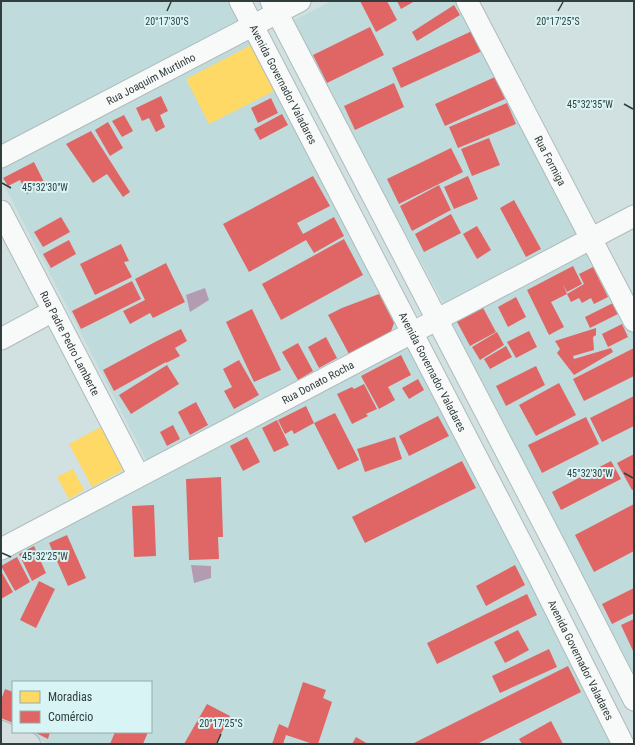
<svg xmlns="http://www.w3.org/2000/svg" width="635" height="745" viewBox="0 0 635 745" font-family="'Roboto Condensed',sans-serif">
<rect width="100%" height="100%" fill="#d1e0e0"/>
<g fill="#bfdbdb">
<path d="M1,1h228l10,20 -238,129z"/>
<path d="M331,1h126l125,237 -137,68 -154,-284z"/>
<path d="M253,39l150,291 -255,133 -147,-284v-10z"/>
<path d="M591,248l43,82v352l-186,-359z"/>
<path d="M408,346l210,398h-569l-29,-12h131v-50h-138v47l-12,-5v-167z"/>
</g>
<g fill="#b39bb2">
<path d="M205,288l4,12 -19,12 -4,-17z"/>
<path d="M191,565l20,1v12l-17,5z"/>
</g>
<g fill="#ffd966">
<path d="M251,45l23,46 -65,33 -23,-45z"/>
<path d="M101,427l22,43 -31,17 -23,-43z"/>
<path d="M73,469l11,21 -15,9 -12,-22z"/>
</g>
<g fill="#e06666">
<path d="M360,1h27l10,19 -21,12z"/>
<path d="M397,1h18l-14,8z"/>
<path d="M454,5l6,10 -43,26 -5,-9z"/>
<path d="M370,27l14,28 -57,28 -14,-28z"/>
<path d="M472,31l10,20 -81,37 -9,-20z"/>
<path d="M495,77l10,22 -60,27 -10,-22z"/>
<path d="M394,83l10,24 -49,23 -11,-24z"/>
<path d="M161,96l7,15 -8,4 5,12 -9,5 -7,-14 -7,3 -6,-13z"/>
<path d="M271,98l7,15 -20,10 -7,-15z"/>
<path d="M507,103l9,21 -58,24 -9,-21z"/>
<path d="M282,114l6,11 -28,15 -6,-11z"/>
<path d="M124,115l9,16 -11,6 -10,-16z"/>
<path d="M108,122l15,26 -13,8 -15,-26z"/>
<path d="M91,131l39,61 -7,5 -16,-23 -14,9 -27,-39z"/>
<path d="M489,138l11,27 -28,11 -11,-27z"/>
<path d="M451,148l12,24 -64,32 -12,-25z"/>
<path d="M34,162l11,22 -18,10 -7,-14 -12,6 -5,-8z"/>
<path d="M313,176l17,30 -33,17 6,11 31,-17 10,19 -30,17 -8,-13 -57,32 -26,-48z"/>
<path d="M468,176l10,23 -24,10 -10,-22z"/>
<path d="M439,185l12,25 -39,21 -12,-25z"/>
<path d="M514,200l27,49 -15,8 -26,-49z"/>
<path d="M451,214l10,19 -37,19 -9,-18z"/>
<path d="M61,217l9,15 -27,15 -9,-15z"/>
<path d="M477,226l14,24 -14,9 -14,-25z"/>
<path d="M344,239l19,36 -82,45 -19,-36z"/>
<path d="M69,240l7,14 -25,14 -8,-14z"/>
<path d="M121,244l8,17 -5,1 8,15 -37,18 -15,-31z"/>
<path d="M166,263l19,39 -32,16 -3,-5 -20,11 -7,-13 22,-11 -10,-21z"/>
<path d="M573,266l9,18 -15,8 -4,-8 4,10 -16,8 13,25 -15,8 -22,-45z"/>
<path d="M593,267l15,30 -14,7 -3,-6 -9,5 -3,-5 -8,4 -4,-8 17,-10 -5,-10z"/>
<path d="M132,281l9,18 -60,30 -9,-18z"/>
<path d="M379,294l15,29 -4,11 -41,20 -21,-39 14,-7z"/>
<path d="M516,297l10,20 -18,10 -10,-20z"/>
<path d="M613,303l5,11 -28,14 -5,-11z"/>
<path d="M482,306l14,26 -26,14 -14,-26z"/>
<path d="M252,309l29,61 -27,12 -28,-60z"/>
<path d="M622,324l6,13 -20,10 -6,-13z"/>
<path d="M596,328v7l-3,2 1,13 -21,6 1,3 37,-11 2,4 -39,23 -17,-22 3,-4 -5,-8z"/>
<path d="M181,329l6,12 -12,7 5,8 -14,7v-1l-52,29 -11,-21 52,-28z"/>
<path d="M529,331l8,16 -21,11 -9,-16z"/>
<path d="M497,332l7,13 -24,15 -8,-13z"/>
<path d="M326,337l11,21 -18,10 -11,-21z"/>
<path d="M298,343l15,28 -15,9 -16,-28z"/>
<path d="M506,346l6,11 -22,12 -6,-10z"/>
<path d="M634,348v28l-50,25 -11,-22z"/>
<path d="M401,355l10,20 -23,12 7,13 -16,9 -18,-33z"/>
<path d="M239,360l20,35 -25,14 -10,-18 8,-4 -9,-18z"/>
<path d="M167,365l12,19 -48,30 -12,-19z"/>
<path d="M536,366l9,19 -39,21 -10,-20z"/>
<path d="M418,379l6,11 -15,9 -7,-11z"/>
<path d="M559,383l17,32 -40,21 -17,-31z"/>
<path d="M364,384l13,25 -11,5 2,2 -16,8 -15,-30 15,-7 2,2z"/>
<path d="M634,396v30l-32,16 -12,-24z"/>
<path d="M196,402l12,23 -18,10 -12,-23z"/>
<path d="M306,406l8,17 -20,11 -2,-4 -7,4 -7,-14z"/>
<path d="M335,413l24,47 -21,10 -24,-47z"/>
<path d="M438,416l11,20 -40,20 -10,-20z"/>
<path d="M586,417l13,27 -57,29 -14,-28z"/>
<path d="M277,420l12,25 -15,7 -12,-24z"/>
<path d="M173,425l7,14 -13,7 -7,-14z"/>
<path d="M247,437l13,25 -17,9 -13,-25z"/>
<path d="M395,437l7,22 -37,13 -8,-23z"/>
<path d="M634,454v35l-2,1 -15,-27z"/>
<path d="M462,461l14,27 -111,55 -13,-26z"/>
<path d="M611,461l10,18 -60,31 -9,-18z"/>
<path d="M221,477l2,60h-5l1,22 -30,1 -3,-81z"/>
<path d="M634,504v47l-40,21 -19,-37z"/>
<path d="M154,505l2,51 -22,1 -2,-51z"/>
<path d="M67,535l19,43 -18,8 -19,-43z"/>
<path d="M34,546l12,27 -14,8 -13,-27z"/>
<path d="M17,557l13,25 -15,9 -14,-25z"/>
<path d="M515,565l10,20 -39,21 -10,-20z"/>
<path d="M1,571l12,21 -12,7z"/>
<path d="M39,581l16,8 -19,39 -16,-8z"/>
<path d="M634,588v25l-22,11 -10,-20z"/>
<path d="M527,594l10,21 -100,49 -10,-21z"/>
<path d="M634,619v34l-13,-28z"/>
<path d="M518,630l11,20 -24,13 -11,-21z"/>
<path d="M549,649l8,18 -57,26 -8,-17z"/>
<path d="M568,666l13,26 -104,52h-65z"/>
<path d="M303,682l23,8 -3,8 9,4 -14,42h-5l-27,-9 -3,9h-11l7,-20 9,4z"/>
<path d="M5,689l8,3v31l-12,-5v-18z"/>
<path d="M207,704l23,12 -14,28h-32z"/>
<path d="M551,721l12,23h-41l-3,-5z"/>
<path d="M34,732h16l-2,7z"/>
<path d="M115,732h33l-5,12h-33z"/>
<path d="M356,737l12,7h-16z"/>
</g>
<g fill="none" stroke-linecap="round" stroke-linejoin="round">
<g stroke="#afbbbb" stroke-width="23">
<g id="minor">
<path id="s1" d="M240,1l297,572 86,171"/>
<path d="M271,1l291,558 72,141"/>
<path id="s2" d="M467,1l167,320"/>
<path id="s3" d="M1,157l299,-156"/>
<path id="s4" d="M1,211l138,265"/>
<path d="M1,339l52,-28"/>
<path id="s5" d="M1,549l633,-333"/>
</g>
</g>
<g stroke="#b3bbbb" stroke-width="24">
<path id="major" d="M1,732l28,12"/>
</g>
<use href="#minor" stroke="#f8fafa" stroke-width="21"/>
<use href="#major" stroke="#d5dfdf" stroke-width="22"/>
</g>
<path fill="none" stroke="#323d3d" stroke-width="1.5" d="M167,11l4,-9M558,11l5,-9M624,104l9,5M2,183l9,5M624,473l9,5M2,553l9,4M217,743l4,-9"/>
<g text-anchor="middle" stroke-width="4" stroke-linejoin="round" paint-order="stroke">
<g font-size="11" fill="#323d3d" stroke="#d8f4f4">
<text dy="4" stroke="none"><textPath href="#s3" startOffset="169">Rua Joaquim Murtinho</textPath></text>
<text dy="4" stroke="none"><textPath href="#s1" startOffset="94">Avenida Governador Valadares</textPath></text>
<text dy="4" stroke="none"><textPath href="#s2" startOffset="180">Rua Formiga</textPath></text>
<text dy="4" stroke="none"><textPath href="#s4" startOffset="149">Rua Padre Pedro Lamberte</textPath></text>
<text dy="4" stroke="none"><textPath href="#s1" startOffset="418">Avenida Governador Valadares</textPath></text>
<text dy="4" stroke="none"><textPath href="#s5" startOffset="358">Rua Donato Rocha</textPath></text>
<text dy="4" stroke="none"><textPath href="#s1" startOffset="742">Avenida Governador Valadares</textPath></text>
</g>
</g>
<g font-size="10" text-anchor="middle" fill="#323d3d" stroke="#d8f4f4" stroke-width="4" stroke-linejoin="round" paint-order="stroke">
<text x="167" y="25">20°17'30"S</text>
<text x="558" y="25">20°17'25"S</text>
<text x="590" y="108">45°32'35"W</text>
<text x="45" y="191">45°32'30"W</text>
<text x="590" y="477">45°32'30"W</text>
<text x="45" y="560">45°32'25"W</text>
<text x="221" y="727">20°17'25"S</text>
</g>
<rect width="635" height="745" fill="none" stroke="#323d3d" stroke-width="4"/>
<rect x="12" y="681" width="140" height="52" fill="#d8f4f4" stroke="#96abab"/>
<rect x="20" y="691" width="20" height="12" fill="#ffd966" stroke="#96abab"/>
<text x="48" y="701" font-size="12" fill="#323d3d">Moradias</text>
<rect x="20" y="711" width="20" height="12" fill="#e06666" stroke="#96abab"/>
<text x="48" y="721" font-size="12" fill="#323d3d">Comércio</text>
</svg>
